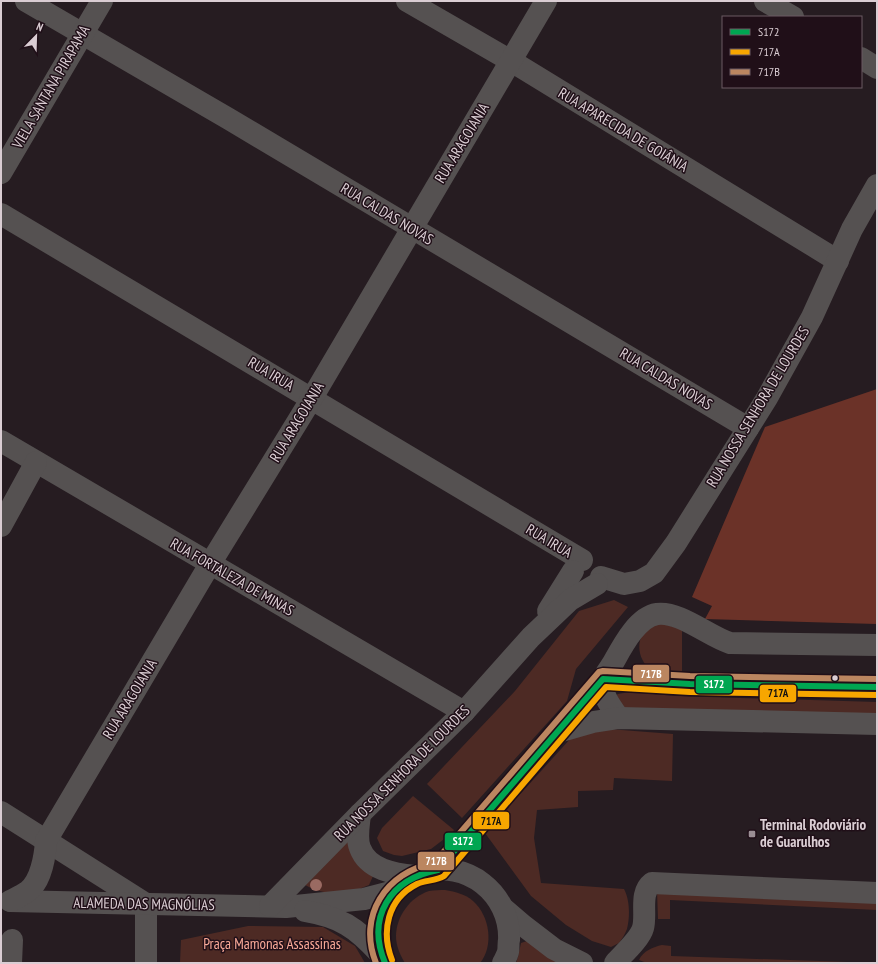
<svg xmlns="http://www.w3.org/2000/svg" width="878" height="964" viewBox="0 0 878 964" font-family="'PT Sans Narrow',sans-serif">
<rect width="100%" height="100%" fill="#261c21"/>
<g fill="#4d2a24">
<path d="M614,600l14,7 -52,62 -9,32 -105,117 -35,-34 88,-93 64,-80z"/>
<path d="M660,623l22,6v44c-10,-1 -22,1 -31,-4 -15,-9 -16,-35 0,-43 2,-2 6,-2 9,-3z"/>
<path d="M630,692l46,4 201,6v16l-251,-6 -14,-14 6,-4z"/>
<path d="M596,728l77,6 -1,47 -58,-3 -1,12 -35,1v16l-41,3 -3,28 7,45 83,6c6,11 6,28 3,40 -2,5 -5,10 -8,14l-8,4 -19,-6 -26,-16 -35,-29 -46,-63 86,-95z"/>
<path d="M413,796l41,34 -2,3 -21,16 -29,7 -8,-1 -11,-4 -6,-13 5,-10z"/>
<path d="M349,836l25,38 -5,11 -27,11 -27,-6 -12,-6z"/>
<path d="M445,890c11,2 20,4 28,11 17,15 21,45 7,62h-75c-5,-8 -9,-17 -9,-27 0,-19 14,-39 33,-45 5,-1 11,-1 16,-1z"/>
<path d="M657,891l220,12v7l-207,-10v19h-12z"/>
<path d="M248,926l75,1 32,19 10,17h-185l1,-23z"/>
<path d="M527,941l35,22h-46l2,-6 3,-14z"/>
<path d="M662,945l9,1v10l206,7h-230l-8,-3c4,-9 14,-13 23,-15z"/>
</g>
<path fill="#6b3228" d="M877,389v235l-172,-5 7,-13 -20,-9 73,-170z"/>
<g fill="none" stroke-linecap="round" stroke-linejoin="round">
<path stroke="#41373c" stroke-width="22" stroke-dasharray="22 11" stroke-linecap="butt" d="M739,685l138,2"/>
<g stroke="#555151" stroke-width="22">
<path d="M26,1l203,118 519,309"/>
<path d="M407,1l104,60 327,200"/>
<path d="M765,1l28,16"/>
<path d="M861,58l16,10"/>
<path d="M1,173l101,-172"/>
<path d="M1,214l581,346"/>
<path d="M1,441l463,271"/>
<path d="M1,526l35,-64"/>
<path d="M601,577l23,7 16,-3 14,-8 22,-30 91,-145 45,-81 40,-88 25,-44"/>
<path d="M548,611l25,-40"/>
<path d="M619,718c-8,-11 -19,-25 -16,-39 2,-5 7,-11 10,-16 9,-16 24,-46 44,-49 23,-3 51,22 73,29l147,2"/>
<path d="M558,732l35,-10 26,-4 258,6"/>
<path d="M1,812l145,92v59"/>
<path d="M360,814c-1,11 -4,24 0,34 8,22 35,26 55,28"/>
<path d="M438,870l165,-191 87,5 49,1"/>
<path d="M10,901l276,6 78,-8 31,-8"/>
<path d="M11,901c6,-4 12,-6 17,-10 13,-10 17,-35 18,-50l164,-277 102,-166 234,-397"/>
<path d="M270,906l90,-92 104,-102 67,-75 39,-37 27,-16"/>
<path d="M503,908l21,18 30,23 28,14"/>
<path d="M305,911c35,6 51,16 75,43"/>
<path d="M11,963l1,-23"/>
<path d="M385,963c-9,-16 -8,-30 -4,-47 2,-8 6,-13 10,-19 7,-12 18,-19 31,-24 44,-15 89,21 87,67 -1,3 0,8 -1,12 -1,4 -3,7 -5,11"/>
<path d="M615,963c8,-9 25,-24 28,-35 4,-14 -4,-35 9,-45l225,10"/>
</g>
<g stroke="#200f18" stroke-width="9">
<path id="bus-1" d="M385,963c-19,-46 5,-84 53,-93l165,-191 87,5 187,3"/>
</g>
<g stroke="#200f18" stroke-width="9">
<path id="bus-2" d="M392,960c-11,-28 -5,-61 25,-76 8,-4 19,-3 27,-8l162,-189 84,5 187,3"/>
</g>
<g stroke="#200f18" stroke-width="9">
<path id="bus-3" d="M376,963c-19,-47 10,-91 58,-100l165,-191 4,-1 87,5 187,3"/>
</g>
<use href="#bus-1" stroke="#00a651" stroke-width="6"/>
<use href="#bus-2" stroke="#f7a600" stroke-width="6"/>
<use href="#bus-3" stroke="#bb8660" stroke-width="6"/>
</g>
<circle fill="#9a6a62" cx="316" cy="885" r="6"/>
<circle fill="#dacdd3" stroke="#200f18" stroke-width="1.5" cx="835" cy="678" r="3.5"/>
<rect fill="#9b8f95" stroke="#200f18" stroke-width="1.5" x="748" y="830" width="8" height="8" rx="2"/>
<g text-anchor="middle" stroke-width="3" stroke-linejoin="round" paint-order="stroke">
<g font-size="15" fill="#dacdd3" stroke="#200f18">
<text transform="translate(51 87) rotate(-60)" y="5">VIELA SANTANA PIRAPAMA</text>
<text transform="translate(623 130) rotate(31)" y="5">RUA APARECIDA DE GOIÂNIA</text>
<text transform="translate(462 143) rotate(-59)" y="5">RUA ARAGOIANIA</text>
<text transform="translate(387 214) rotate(31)" y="5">RUA CALDAS NOVAS</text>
<text transform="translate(271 374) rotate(31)" y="5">RUA IRUA</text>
<text transform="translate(666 379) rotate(31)" y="5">RUA CALDAS NOVAS</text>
<text transform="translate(758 407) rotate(-59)" y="5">RUA NOSSA SENHORA DE LOURDES</text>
<text transform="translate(297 422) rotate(-59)" y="5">RUA ARAGOIANIA</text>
<text transform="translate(549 541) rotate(31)" y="5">RUA IRUA</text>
<text transform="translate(232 577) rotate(30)" y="5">RUA FORTALEZA DE MINAS</text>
<text transform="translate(130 699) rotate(-59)" y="5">RUA ARAGOIANIA</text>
<text transform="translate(402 773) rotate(-45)" y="5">RUA NOSSA SENHORA DE LOURDES</text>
<text transform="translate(144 904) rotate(1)" y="5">ALAMEDA DAS MAGNÓLIAS</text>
</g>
<g font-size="15" font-weight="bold" fill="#dacdd3" stroke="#200f18" text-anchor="start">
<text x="760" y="830">Terminal Rodoviário<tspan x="760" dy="17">de Guarulhos</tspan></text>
</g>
<g font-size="15" fill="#f9a998" stroke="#200f18">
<text x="272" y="949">Praça Mamonas Assassinas</text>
</g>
</g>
<g stroke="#200f18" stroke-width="1.5">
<rect x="632" y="664" width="38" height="19" rx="4" fill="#bb8660"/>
<rect x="695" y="675" width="38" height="19" rx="4" fill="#00a651"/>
<rect x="759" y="684" width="38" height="19" rx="4" fill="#f7a600"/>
<rect x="472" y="811" width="38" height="19" rx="4" fill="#f7a600"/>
<rect x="444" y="832" width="38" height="19" rx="4" fill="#00a651"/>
<rect x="417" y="851" width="38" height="20" rx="4" fill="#bb8660"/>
</g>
<g font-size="11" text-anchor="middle" font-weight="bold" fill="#fff">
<text x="651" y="678">717B</text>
<text x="714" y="688">S172</text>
<text x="463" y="845">S172</text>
<text x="436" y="865">717B</text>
</g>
<g font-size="11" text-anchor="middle" font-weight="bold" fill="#111">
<text x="778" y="697">717A</text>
<text x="491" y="825">717A</text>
</g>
<rect width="878" height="964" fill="none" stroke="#dacdd3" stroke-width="4"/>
<rect x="722" y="16" width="140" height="72" fill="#200f18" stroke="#6a5b63"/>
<rect x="730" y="29" width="20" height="6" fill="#00a651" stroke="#6a5b63"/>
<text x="758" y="36" font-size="12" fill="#dacdd3">S172</text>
<rect x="730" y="49" width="20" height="6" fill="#f7a600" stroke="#6a5b63"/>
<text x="758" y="56" font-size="12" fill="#dacdd3">717A</text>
<rect x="730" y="69" width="20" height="6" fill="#bb8660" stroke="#6a5b63"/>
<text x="758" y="76" font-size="12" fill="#dacdd3">717B</text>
<g transform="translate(36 36) rotate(23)" stroke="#200f18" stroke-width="3" paint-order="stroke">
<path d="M0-3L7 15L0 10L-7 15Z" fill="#dacdd3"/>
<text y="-6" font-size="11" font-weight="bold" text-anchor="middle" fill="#dacdd3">N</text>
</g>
</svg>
